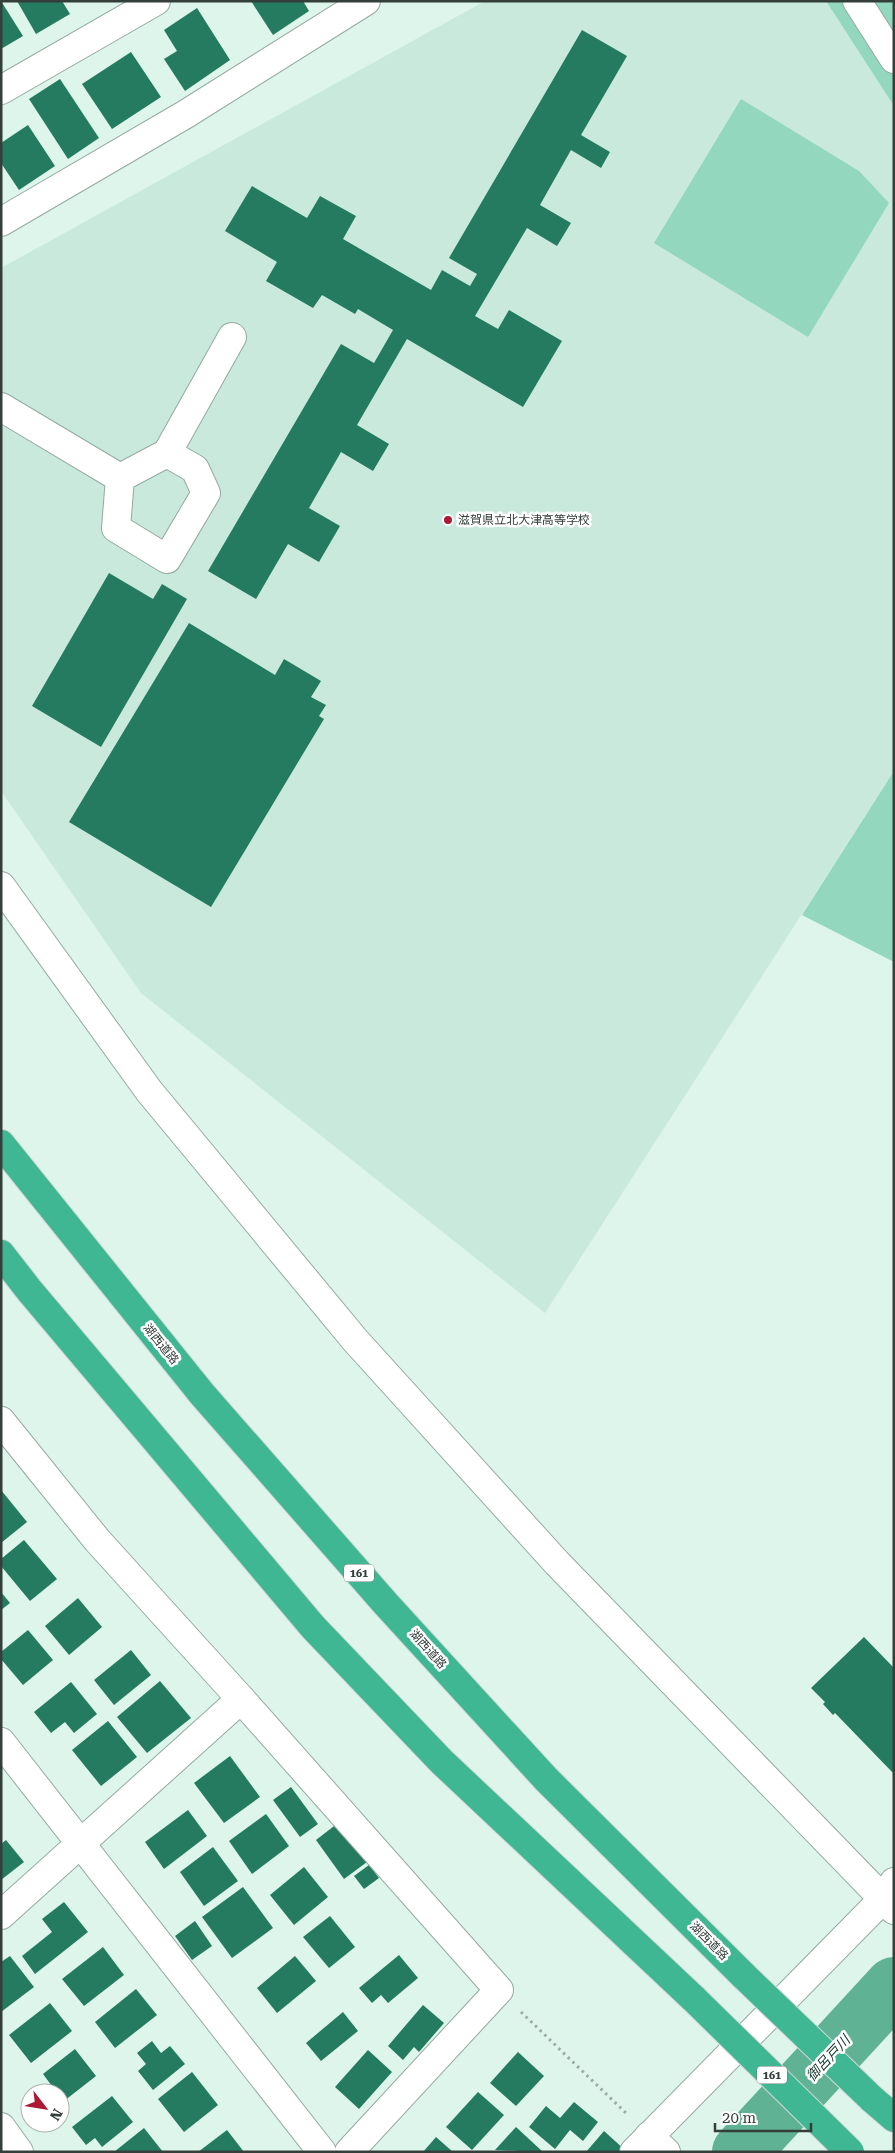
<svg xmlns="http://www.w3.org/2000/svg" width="895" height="2153" viewBox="0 0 895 2153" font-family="'Roboto Serif','Noto Sans JP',serif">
<rect width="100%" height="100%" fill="#ddf5eb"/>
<path fill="#c9e9dc" d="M485,1h341l68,105v665l-349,542 -404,-320 -140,-202v-523z"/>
<g fill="#93d7be">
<path d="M826,1h68v105z"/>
<path d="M741,99l118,72 30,32 -81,134 -154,-94z"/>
<path d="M894,771v191l-92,-47z"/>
</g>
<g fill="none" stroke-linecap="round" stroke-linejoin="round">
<path stroke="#60b295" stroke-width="58" d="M741,2152l153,-166"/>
</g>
<g fill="#247b60">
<path d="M1,1l22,35 -22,13z"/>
<path d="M17,1h45l8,13 -34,20z"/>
<path d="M251,1h52l6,10 -36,24z"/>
<path d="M197,8l33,52 -45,31 -21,-32 13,-8 -13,-21z"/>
<path d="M582,30l45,26 -46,79 29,17 -9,16 -30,-18 -31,55 31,18 -14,23 -30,-18 -52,88 23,13 11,-19 53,31 -39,66 -116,-68 -50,86 32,19 -16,27 -32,-19 -32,56 31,18 -21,36 -31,-18 -32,55 -48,-28 133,-227 33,19 19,-33 -35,-21 -3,5 -33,-19 -9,13 -47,-27 11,-19 -52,-31 27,-45 55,32 13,-22 36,20 -13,23 88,51 11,-20 28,16 7,-12 -28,-16z"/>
<path d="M131,52l30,45 -49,32 -30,-45z"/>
<path d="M60,79l39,59 -31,21 -39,-60z"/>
<path d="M28,125l27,41 -36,24 -18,-27v-20z"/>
<path d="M109,573l44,26 9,-15 25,15 -86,148 -69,-41z"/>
<path d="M189,623l86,52 9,-16 37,22 -10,16 15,8 -7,11 5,3 -113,188 -142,-85z"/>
<path d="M1,1490l26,32 -26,21z"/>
<path d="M24,1540l33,39 -27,22 -29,-35v-7z"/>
<path d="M1,1592l9,11 -9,7z"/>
<path d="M78,1598l24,29 -33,28 -24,-29z"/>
<path d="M28,1630l25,30 -30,25 -22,-26v-7z"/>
<path d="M864,1637l30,31v106l-59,-61 -2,2 -10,-11 2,-2 -14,-14z"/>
<path d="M131,1650l20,25 -37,30 -20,-25z"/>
<path d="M160,1681l31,37 -44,35 -30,-36z"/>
<path d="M71,1682l26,32 -23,19 -9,-11 -14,11 -17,-21z"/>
<path d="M108,1721l29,36 -36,29 -29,-36z"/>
<path d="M230,1756l30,41 -36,26 -30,-40z"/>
<path d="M291,1787l27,37 -18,13 -27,-37z"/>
<path d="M188,1810l19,26 -43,33 -19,-27z"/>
<path d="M266,1814l23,32 -37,28 -23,-33z"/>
<path d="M338,1823l29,39 -23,17 -28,-39z"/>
<path d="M6,1840l18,22 -23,18v-36z"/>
<path d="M213,1847l25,34 -34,25 -24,-34z"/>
<path d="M369,1865l10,13 -15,11 -10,-13z"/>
<path d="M304,1867l24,30 -34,28 -24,-30z"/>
<path d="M243,1887l30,41 -41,30 -30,-41z"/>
<path d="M64,1902l24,30 -53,42 -13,-18 30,-24 -10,-13z"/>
<path d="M330,1916l25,31 -26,21 -26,-31z"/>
<path d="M195,1921l17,25 -20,14 -17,-24z"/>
<path d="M103,1947l21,28 -40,31 -22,-27z"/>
<path d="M399,1955l19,23 -30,25 -7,-8 -9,8 -13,-15z"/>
<path d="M10,1956l24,31 -33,25v-50z"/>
<path d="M295,1956l21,25 -39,32 -20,-25z"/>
<path d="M136,1989l21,26 -42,33 -20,-26z"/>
<path d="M50,2003l22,28 -41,32 -22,-28z"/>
<path d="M423,2005l21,18 -25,29 -5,-5 -11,13 -15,-14z"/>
<path d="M343,2012l15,19 -37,30 -15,-18z"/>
<path d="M152,2041l9,12 9,-7 15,18 -32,26 -15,-19 8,-7 -9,-11z"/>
<path d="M75,2049l21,27 -32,25 -4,-8h-3l-14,-19z"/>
<path d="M368,2050l24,22 -33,37 -24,-22z"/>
<path d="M518,2052l26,24 -28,30 -26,-23z"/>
<path d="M192,2072l26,33 -34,27 -26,-33z"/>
<path d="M478,2092l26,23 -32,35 -26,-23z"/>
<path d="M112,2096l21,26 -31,25 -7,-9 -9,7 -14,-18z"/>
<path d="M574,2102l24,20 -15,19 -13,-11 -15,19 -26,-22 17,-21 14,12z"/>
<path d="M516,2127l27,25 -48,-2z"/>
<path d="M144,2128l19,24h-49z"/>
<path d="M227,2130l17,22h-46z"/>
<path d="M604,2131l21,19 -2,2h-37z"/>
<path d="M436,2137l17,15h-30z"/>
</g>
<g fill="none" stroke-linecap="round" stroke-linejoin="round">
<g stroke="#94aaa1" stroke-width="30">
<g id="minor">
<path d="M857,1l37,58"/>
<path d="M1,90l155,-89"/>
<path d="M1,222l185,-108 180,-113"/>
<path d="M1,407l119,71"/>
<path d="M167,453l28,16 11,24 -39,66 -51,-31 4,-50z"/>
<path d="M167,453l65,-116"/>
<path d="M1,886l148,205 206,249 202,223 337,347"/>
<path d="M1,1421l96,119 144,159 258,291 -150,162"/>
<path d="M1,1742l321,410"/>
<path d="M1,1915l240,-216"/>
<path d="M1,2127l18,25"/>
<path d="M649,2136l17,16"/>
<path d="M634,2152l249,-253 11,-17"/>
</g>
</g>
<g stroke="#d6d8d8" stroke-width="30">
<g id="highway">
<path d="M1,1144l201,250 184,210 160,175 199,198"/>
<path d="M1,1254l28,36 284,337 129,135 252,237"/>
<path d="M872,2099l22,19"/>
</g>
</g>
<path stroke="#9aada5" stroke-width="3" stroke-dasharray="2.5 4" stroke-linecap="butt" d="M521,2012l107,103"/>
<use href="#minor" stroke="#fff" stroke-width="28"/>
<use href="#highway" stroke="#3eb792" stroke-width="28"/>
<g stroke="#d6d8d8" stroke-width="30" stroke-linecap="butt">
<g id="highway-bridge">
<path d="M745,1977l127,122"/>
<path d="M694,1999l156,153"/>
</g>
</g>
<use href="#highway-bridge" stroke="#3eb792" stroke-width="28"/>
</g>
<circle fill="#ad1834" stroke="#fff" stroke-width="2" cx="448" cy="520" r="5"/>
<g text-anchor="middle" stroke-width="5" stroke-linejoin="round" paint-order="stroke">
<g fill="#fff" stroke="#717875" stroke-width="1">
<rect x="344" y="1564.5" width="30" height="17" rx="4"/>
<rect x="757" y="2066.5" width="30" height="17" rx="4"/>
</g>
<g font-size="11" font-weight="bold" fill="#343e3a">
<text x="359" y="1577">161</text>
<text x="772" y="2079">161</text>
</g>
<g font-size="12" fill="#343e3a" stroke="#fff" text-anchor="start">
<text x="458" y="524">滋賀県立北大津高等学校</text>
</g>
<g font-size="12" fill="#343e3a" stroke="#fff">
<text transform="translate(161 1344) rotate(51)" y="4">湖西道路</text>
<text transform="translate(428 1649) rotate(48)" y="4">湖西道路</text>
<text transform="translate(709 1941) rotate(45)" y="4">湖西道路</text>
</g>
<g font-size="14" font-style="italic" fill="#14392d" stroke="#fff">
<text transform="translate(828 2058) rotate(-47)" y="5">御呂戸川</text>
</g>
</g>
<rect width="895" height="2153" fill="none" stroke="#343e3a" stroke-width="5"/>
<g transform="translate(45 2108) rotate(121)"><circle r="24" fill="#ffffff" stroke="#aeb2b0"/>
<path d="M0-4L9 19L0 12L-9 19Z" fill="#ad1834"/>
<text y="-8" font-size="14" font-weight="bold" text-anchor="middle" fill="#343e3a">N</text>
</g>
<path d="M715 2123v8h96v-8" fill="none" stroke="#343e3a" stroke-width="2.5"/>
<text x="722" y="2123" font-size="15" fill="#343e3a" stroke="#ffffff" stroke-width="4" paint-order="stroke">20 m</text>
</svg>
